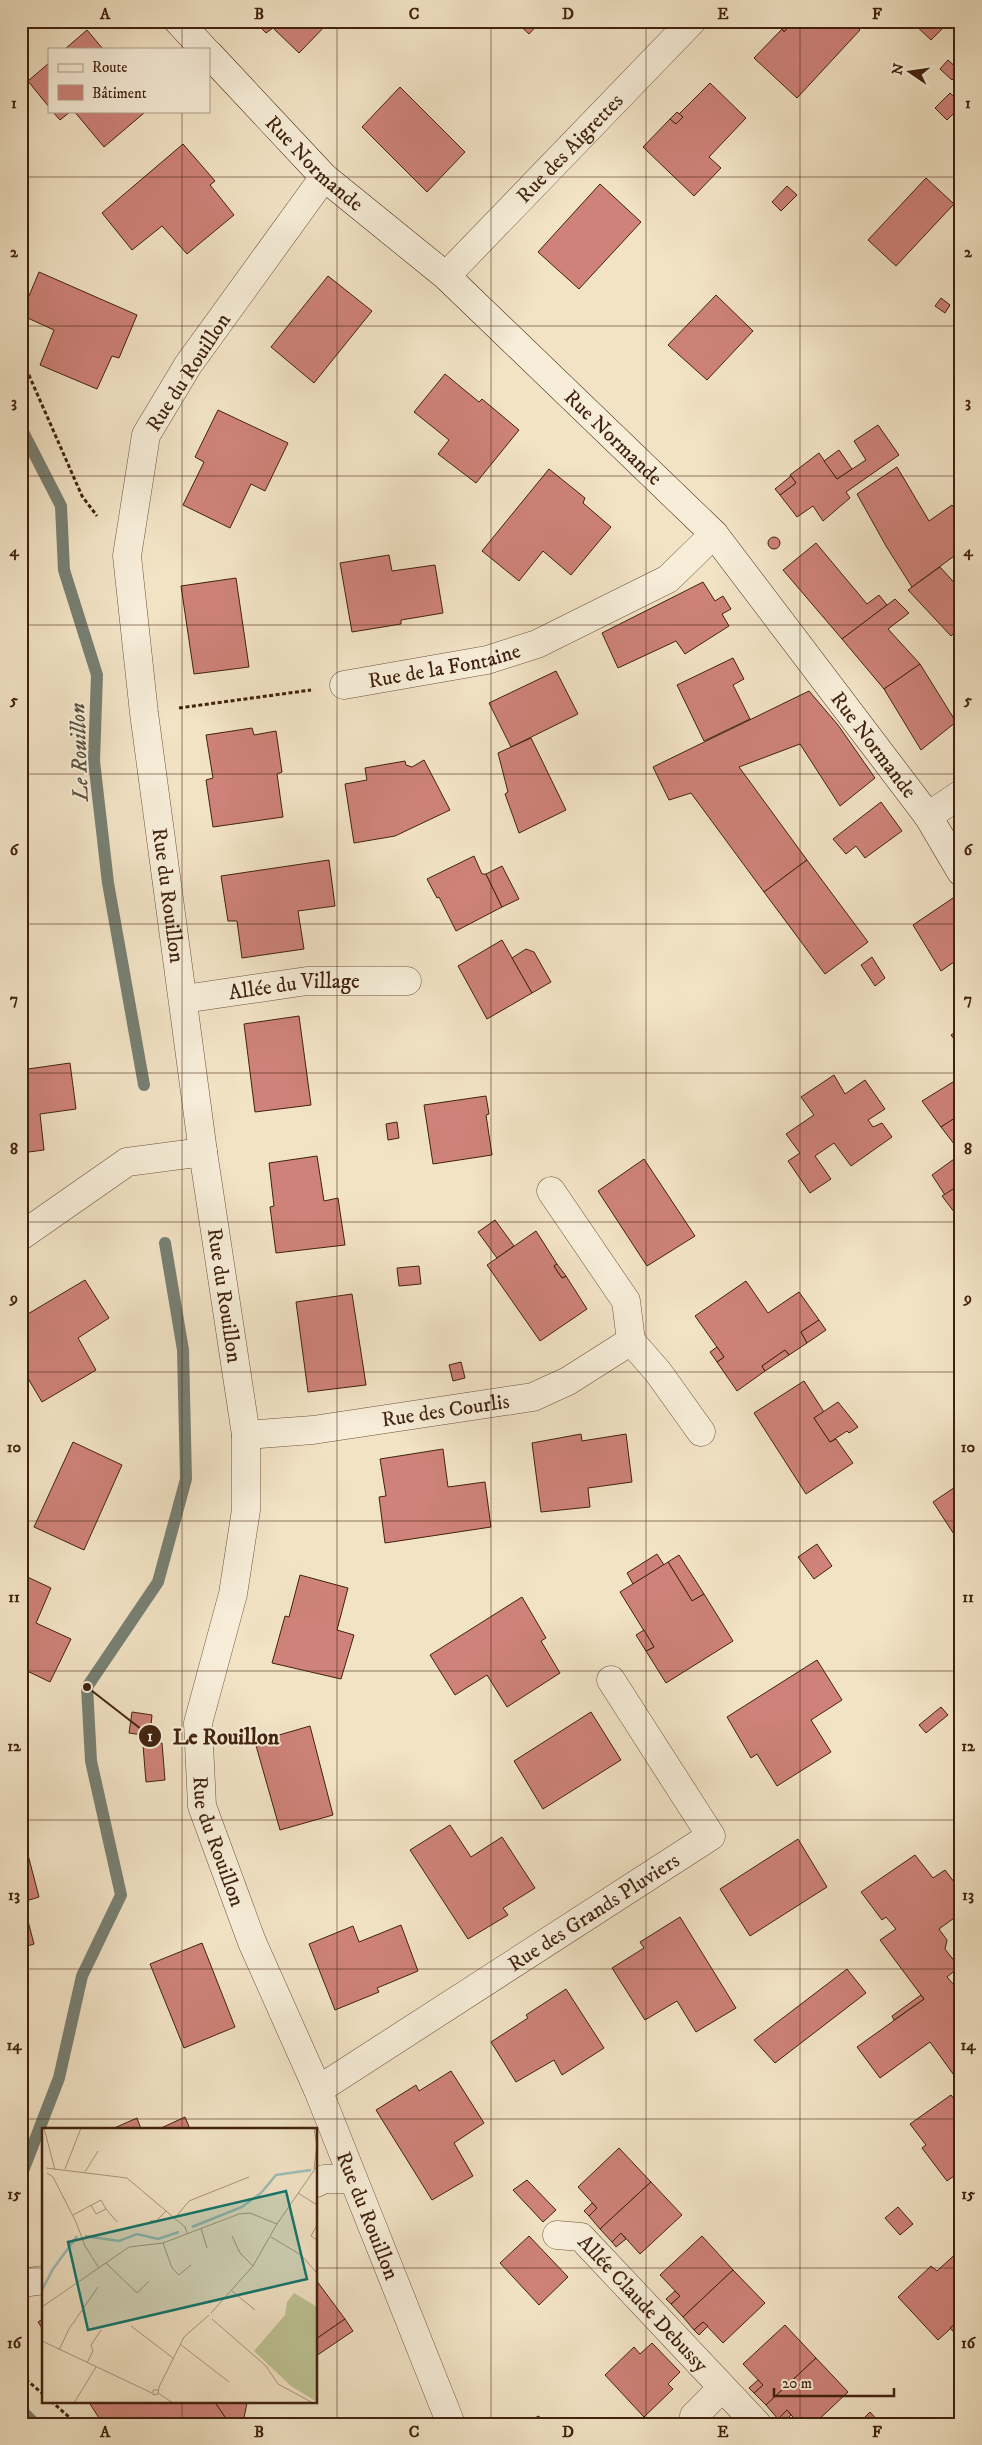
<svg xmlns="http://www.w3.org/2000/svg" width="982" height="2445" viewBox="0 0 982 2445" font-family="'IM FELL DW Pica',serif">
<rect width="100%" height="100%" fill="#f2e3c5"/>
<filter id="stains"><feTurbulence type="fractalNoise" baseFrequency=".004" numOctaves="4"/><feColorMatrix values="0 0 0 0 .2 0 0 0 0 .09 0 0 0 0 .02 0 0 0 .5 -.17"/></filter>
<radialGradient id="worn" r=".72"><stop offset=".6" stop-color="#630" stop-opacity="0"/><stop offset="1" stop-color="#630" stop-opacity=".3"/></radialGradient>
<g fill="none" stroke-linecap="round" stroke-linejoin="round">
<g stroke="#778073" stroke-width="12">
<path d="M21,428l40,78 3,64 33,105 -3,86 14,122 36,202"/>
<path d="M21,2176l38,-98 23,-102 39,-81 -30,-134 -4,-74 71,-105 28,-103 -3,-129 -18,-107"/>
<path d="M21,2410l14,14"/>
</g>
</g>
<g fill="#ce8279" stroke="#41220e">
<path d="M254,21h76l-31,32 -26,-25 -7,5z"/>
<path d="M515,21h26l-12,13z"/>
<path d="M790,21h4l-10,11 -2,-3z"/>
<path d="M794,21h57l9,9 -63,68 -43,-40 28,-29 2,3z"/>
<path d="M911,21h39l-19,19z"/>
<path d="M87,30l16,19h-38z"/>
<path d="M948,60l12,11 -8,9 -12,-11z"/>
<path d="M49,63v44l-21,-26z"/>
<path d="M710,83l36,35 -37,39 12,11 -27,28 -51,-49 27,-28 6,5 7,-7 -4,-3z"/>
<path d="M400,87l65,65 -38,40 -65,-65z"/>
<path d="M950,93l11,10v3l-14,14 -12,-12z"/>
<path d="M52,111h19l-11,9z"/>
<path d="M74,111h68l2,2 -40,34z"/>
<path d="M677,112l6,5 -7,7 -6,-5z"/>
<path d="M183,144l32,37 -5,4 24,30 -47,39 -25,-28 -30,24 -30,-37z"/>
<path d="M926,178l28,26 -58,62 -28,-26z"/>
<path d="M600,184l41,38 -62,67 -41,-37z"/>
<path d="M787,186l10,9 -16,16 -9,-9z"/>
<path d="M39,272l98,43 -18,43 -7,-2 -15,33 -57,-24 14,-35 -33,-15z"/>
<path d="M328,276l44,35 -58,72 -43,-36z"/>
<path d="M716,295l37,36 -46,49 -39,-35z"/>
<path d="M941,298l9,7 -5,8 -10,-7z"/>
<path d="M445,374l34,28 3,-3 37,31 -43,53 -38,-29 11,-14 -35,-28z"/>
<path d="M218,410l70,33 -23,48 -14,-7 -21,44 -47,-23 21,-43 -9,-5z"/>
<path d="M878,425l21,30 -53,37 4,6 -27,23 -10,-15 -16,11 -17,-22 16,-12 -6,-8 29,-22 18,26 29,-19 -12,-19z"/>
<path d="M839,450l13,19 -15,10 -13,-18z"/>
<path d="M897,467l32,54 23,-16 9,11v35l-49,36 -26,-41 -29,-52z"/>
<path d="M549,469l36,29 -2,5 28,24 -40,48 -28,-24 -24,30 -37,-30z"/>
<path d="M791,476l5,7 -16,12 -5,-6z"/>
<circle cx="774" cy="543" r="6"/>
<path d="M816,543l51,61 12,-9 8,10 -45,34 -59,-69z"/>
<path d="M389,555l3,16 43,-6 8,48 -42,7v4l-49,8 -12,-69z"/>
<path d="M940,567l21,23v44l-4,-4 -6,6 -43,-46z"/>
<path d="M236,578l13,89 -55,7 -13,-88z"/>
<path d="M703,582l12,19 8,-5 8,13 -9,5 7,12 -44,28 -9,-13 -58,27 -16,-35z"/>
<path d="M895,599l14,14 -21,16 32,35 -36,25 -42,-50z"/>
<path d="M733,658l11,21 -11,6 17,34 -46,22 -27,-56z"/>
<path d="M920,664l36,58 -35,28 -37,-61z"/>
<path d="M556,671l22,43 -67,33 -22,-44z"/>
<path d="M809,691l29,34 37,53 -35,28 -40,-62 -61,23 68,93 -43,32 -73,-99 -22,7 -16,-33z"/>
<path d="M252,728l2,7 22,-4 6,41 -5,2 6,43 -70,10 -7,-47 7,-2 -7,-43z"/>
<path d="M531,738l35,72 -47,23 -14,-39 3,-2 -10,-39z"/>
<path d="M424,760l26,50 -55,26 -41,7 -9,-59 22,-4 -2,-12 40,-7 1,4 6,2z"/>
<path d="M881,802l21,29 -37,27 -9,-12 -10,8 -13,-15z"/>
<path d="M474,856l8,18h4l16,33 -46,24 -17,-34 -2,1 -10,-19z"/>
<path d="M329,860l6,46 -37,5 6,38 -62,9 -5,-37h-9l-7,-45z"/>
<path d="M807,860l61,82 -43,32 -61,-82z"/>
<path d="M502,866l17,33 -17,8 -16,-33z"/>
<path d="M953,898l8,12v47l-20,14 -28,-46z"/>
<path d="M502,940l30,53 -45,26 -29,-53z"/>
<path d="M526,949l8,3 17,30 -19,11 -20,-35z"/>
<path d="M872,957l13,21 -10,8 -14,-21z"/>
<path d="M299,1016l12,89 -56,7 -11,-88z"/>
<path d="M961,1028v16l-2,2 -8,-11z"/>
<path d="M70,1063l6,46 -36,5 4,36 -23,3v-83z"/>
<path d="M834,1075l11,19 20,-14 20,29 -17,11 5,7 9,-4 10,14 -41,29 -17,-23 -19,13 16,23 -21,14 -22,-32 12,-8 -14,-19 28,-19 -13,-18z"/>
<path d="M961,1077v37l-20,13 -19,-26z"/>
<path d="M486,1096l3,18 -3,1 6,40 -59,9 -9,-59z"/>
<path d="M961,1114v39l-20,-26z"/>
<path d="M397,1122l2,16 -11,2 -2,-16z"/>
<path d="M961,1154v30l-16,11 -13,-20z"/>
<path d="M317,1156l7,45 14,-3 7,47 -69,8 -6,-46 4,-1 -5,-43z"/>
<path d="M644,1159l51,77 -48,30 -49,-75z"/>
<path d="M961,1184v37l-19,-25z"/>
<path d="M495,1220l19,26 -17,12 -19,-26z"/>
<path d="M536,1231l21,33 -3,2 8,12 4,-2 21,33 -47,32 -53,-76z"/>
<path d="M557,1264l9,12 -4,2 -8,-12z"/>
<path d="M419,1266l2,18 -22,2 -2,-18z"/>
<path d="M85,1280l24,38 -31,20 18,32 -54,32 -19,-32 -2,1v-53z"/>
<path d="M746,1281l22,32 31,-21 20,28 -18,12 6,11 -18,12 -4,-5 -23,16 3,5 -28,20 -20,-29 7,-5 -29,-41z"/>
<path d="M352,1294l14,91 -58,7 -12,-90z"/>
<path d="M819,1320l7,10 -19,13 -6,-11z"/>
<path d="M717,1347l7,10 -7,5 -7,-10z"/>
<path d="M785,1350l4,5 -24,16 -3,-5z"/>
<path d="M461,1362l4,16 -12,3 -4,-16z"/>
<path d="M804,1381l20,31 -10,6 16,24 6,-3 17,24 -47,31 -52,-81z"/>
<path d="M838,1402l20,25 -9,6 -2,-2 -17,11 -16,-24z"/>
<path d="M581,1434l1,7 44,-7 6,48 -44,6 2,19 -49,5 -9,-69z"/>
<path d="M73,1442l49,23 -38,85 -50,-23z"/>
<path d="M443,1449l5,38 37,-5 6,45 -106,16 -6,-46 7,-1 -6,-37z"/>
<path d="M961,1483v62l-28,-43z"/>
<path d="M817,1544l15,22 -18,13 -16,-22z"/>
<path d="M657,1554l7,11 -31,19 -6,-11z"/>
<path d="M679,1555l25,39 -12,7 -24,-39z"/>
<path d="M668,1562l24,39 12,-7 29,47 -67,42 -20,-32 8,-4 -34,-55z"/>
<path d="M21,1574l30,14 -15,35 35,16 -21,43 -29,-14z"/>
<path d="M300,1575l48,13 -11,42 17,5 -13,44 -69,-16 13,-47 4,1z"/>
<path d="M522,1597l24,41 -5,3 19,32 -53,34 -20,-32 -32,20 -25,-40z"/>
<path d="M644,1630l10,17 -8,4 -10,-16z"/>
<path d="M817,1660l25,40 -31,20 20,32 -54,34 -20,-32 -6,4 -24,-41z"/>
<path d="M941,1707l7,8 -22,18 -7,-8z"/>
<path d="M132,1712l20,3 -2,21 -21,-3z"/>
<path d="M591,1712l30,48 -78,49 -29,-48z"/>
<path d="M310,1726l23,89 -53,15 -25,-88z"/>
<path d="M162,1743l3,37 -19,2 -3,-37z"/>
<path d="M450,1825l21,32 31,-20 33,51 -32,20 5,7 -40,24 -58,-89z"/>
<path d="M798,1839l29,48 -77,49 -30,-47z"/>
<path d="M27,1851l12,46 -16,5 11,42 -13,4v-96z"/>
<path d="M915,1855l18,23 12,-8 16,21v22l-22,16 8,11 -2,9 14,18 -12,10 14,16v92l-31,-43 -50,36 -23,-31 67,-48 -44,-59 16,-11 -10,-12 -4,3 -21,-28z"/>
<path d="M680,1917l56,91 -40,24 -19,-31 -32,19 -33,-52 32,-20 -4,-6z"/>
<path d="M401,1925l17,46 -41,17 2,4 -44,18 -26,-66 44,-18 6,16z"/>
<path d="M202,1943l33,84 -51,21 -34,-84z"/>
<path d="M847,1969l19,24 -91,70 -21,-23z"/>
<path d="M566,1989l38,59 -42,27 -8,-15 -38,22 -25,-40 37,-24 -2,-3z"/>
<path d="M921,1995l3,4 -30,21 -2,-4z"/>
<path d="M451,2071l33,52 -30,20 19,33 -41,24 -56,-90 40,-25 3,6z"/>
<path d="M951,2095l8,11 2,-1v80l-7,-9 -7,5 -25,-33 4,-3 -16,-21z"/>
<path d="M185,2117l5,12h-31z"/>
<path d="M137,2118l4,11h-29z"/>
<path d="M619,2148l32,34 -51,47 -11,-13 8,-8 -19,-21z"/>
<path d="M527,2180l29,30 -13,12 -30,-32z"/>
<path d="M651,2182l31,33 -42,39 -19,-21 -9,9 -12,-13z"/>
<path d="M592,2203l5,5 -8,8 -5,-5z"/>
<path d="M898,2207l15,17 -13,11 -15,-17z"/>
<path d="M621,2233l5,6 -10,8 -4,-5z"/>
<path d="M529,2236l39,41 -29,28 -39,-42z"/>
<path d="M702,2236l31,34 -50,47 -12,-13 9,-8 -20,-21z"/>
<path d="M961,2249v41l-5,4 5,5v20l-23,21 -40,-43 33,-31 6,5z"/>
<path d="M733,2270l32,33 -42,40 -20,-21 -9,8 -11,-13z"/>
<path d="M316,2280l29,39 -29,20z"/>
<path d="M675,2291l5,5 -9,8 -5,-5z"/>
<path d="M44,2318v13l-6,-9z"/>
<path d="M345,2319l8,12 -37,25v-17z"/>
<path d="M961,2319v21l-11,-12z"/>
<path d="M703,2322l5,4 -9,9 -5,-5z"/>
<path d="M785,2325l31,33 -50,47 -12,-12 9,-8 -20,-21z"/>
<path d="M652,2343l28,29 -12,12 5,5 -29,28 -39,-42 29,-28 6,7z"/>
<path d="M816,2358l32,34 -34,32h-15l-12,-14 -9,9 -12,-14z"/>
<path d="M758,2380l5,5 -9,8 -5,-5z"/>
<path d="M88,2401h126l16,23h-127z"/>
<path d="M214,2401h36l-3,2 -3,15 4,6h-18z"/>
<path d="M787,2410l4,5 -8,8 -5,-4z"/>
<path d="M870,2412l11,12h-23z"/>
<path d="M539,2416l3,8h-21z"/>
</g>
<g fill="none" stroke-linecap="round" stroke-linejoin="round">
<g stroke="#6d523c" stroke-width="29">
<g id="street">
<path id="s1" d="M324,177l-136,188 -42,70 -19,121 17,157 59,439 43,283v75l-13,84 -35,129 4,83 50,136 66,148 133,334"/>
<path id="s2" d="M446,276l246,-255"/>
<path id="s3" d="M344,685l143,-25 50,-16 131,-65 46,-45"/>
<path d="M928,816l33,-22"/>
<path id="s4" d="M184,999l123,-18h100"/>
<path d="M21,1236l106,-74 76,-10"/>
<path d="M631,1341l27,31 43,60"/>
<path id="s5" d="M246,1435l67,-5 220,-33 35,-16 63,-40 -5,-40 -75,-110"/>
<path id="s6" d="M318,2090l393,-254 -100,-156"/>
<path d="M316,2183l8,-4h29"/>
<path id="s7" d="M557,2235l24,2 176,187"/>
<path d="M21,2283l23,-3"/>
<path d="M694,2416l28,-28"/>
</g>
</g>
<g stroke="#41220e" stroke-width="29">
<g id="secondary">
<path d="M178,21l26,28"/>
<path id="s8" d="M209,54l115,123 122,99 268,258 214,282 33,56"/>
</g>
</g>
<g stroke="#41220e" stroke-width="3" stroke-dasharray="4 2.5" stroke-linecap="butt">
<path d="M21,357l61,139 15,20"/>
<path d="M179,708l132,-18"/>
<path d="M21,2375l23,20"/>
<path d="M51,2401l26,23"/>
</g>
<use href="#street" stroke="#f7edd9" stroke-width="28"/>
<use href="#secondary" stroke="#f7edd9" stroke-width="28"/>
</g>
<path fill="none" stroke="#41220e" stroke-width="1" stroke-opacity="0.55" d="M182,21v28M337,21v2403M491,21v2403M646,21v2403M800,21v2403M182,111v2018M21,177h940M21,326h940M21,476h940M21,625h940M21,774h940M21,924h940M21,1073h940M21,1222h940M21,1372h940M21,1521h940M21,1671h940M21,1820h940M21,1969h940M21,2119h940M21,2268h23M316,2268h645M182,2401v23"/>
<g text-anchor="middle" stroke-width="4" stroke-linejoin="round" paint-order="stroke">
<g font-size="21" fill="#41220e" stroke="#f7edd9">
<text dy="7" stroke="none"><textPath href="#s2" startOffset="178">Rue des Aigrettes</textPath></text>
<text dy="7" stroke="none"><textPath href="#s8" startOffset="152">Rue Normande</textPath></text>
<text transform="translate(188 372) rotate(-57)" y="7">Rue du Rouillon</text>
<text dy="7" stroke="none"><textPath href="#s8" startOffset="558">Rue Normande</textPath></text>
<text dy="7" stroke="none"><textPath href="#s3" startOffset="102">Rue de la Fontaine</textPath></text>
<text dy="7" stroke="none"><textPath href="#s8" startOffset="962">Rue Normande</textPath></text>
<text dy="7" stroke="none"><textPath href="#s1" startOffset="778">Rue du Rouillon</textPath></text>
<text dy="7" stroke="none"><textPath href="#s4" startOffset="111">Allée du Village</textPath></text>
<text dy="7" stroke="none"><textPath href="#s1" startOffset="1182">Rue du Rouillon</textPath></text>
<text dy="7" stroke="none"><textPath href="#s5" startOffset="201">Rue des Courlis</textPath></text>
<text dy="7" stroke="none"><textPath href="#s1" startOffset="1738">Rue du Rouillon</textPath></text>
<text dy="7" stroke="none"><textPath href="#s6" startOffset="328">Rue des Grands Pluviers</textPath></text>
<text dy="7" stroke="none"><textPath href="#s1" startOffset="2142">Rue du Rouillon</textPath></text>
<text dy="7" stroke="none"><textPath href="#s7" startOffset="115">Allée Claude Debussy</textPath></text>
</g>
<g font-size="22" font-style="italic" fill="#5c5141" stroke="#f7edd9">
<text transform="translate(78 752) rotate(-92)" y="8">Le Rouillon</text>
</g>
</g>
<g transform="translate(42 2128)">
<rect width="275" height="275" fill="#f2e3c5"/>
<path d="M252,165l23,14v95l-26,-16 -37,-35 31,-36 2,-13z" fill="#bdc393"/>
<path fill="none" stroke="#9bbeb7" stroke-width="2.5" d="M150,99l50,-20 19,-14 15,-18 35,-5M43,108l34,5 18,-7 21,5 21,-7M0,162l11,-21 24,-33"/>
<path fill="none" stroke="#ab967c" stroke-width="1" d="M2,0l11,42M272,0l3,18M4,40l81,10 58,49 2,6M23,41l16,-41M272,41l3,-24M43,44l13,-21M5,45l6,4 23,45 9,24 14,22M256,65l19,12M64,81l11,13M31,87l28,-15 5,9 -10,5 -5,-9M133,90l14,-17 60,-24M108,93h6l10,-10M275,97l-6,11 6,4M159,100l6,20M190,108l8,17 13,13M229,109l30,18 16,18M121,115l9,25 7,7 12,-10M64,135l31,30 12,-12M190,163l23,19M0,179l87,-60 34,-4 76,-29 11,-1 27,11M169,185l42,-47 24,-42 40,-58M170,191l54,47 12,18 35,19M89,198l42,32M0,213l110,52M138,216l49,38M17,222l10,-21 29,-42M45,235l6,-12 -2,-6 10,-15M116,262h-5v5l5,-1 1,-7 25,-50 25,-22M116,265l15,10M32,275l22,-36"/>
<path fill="#0f766e" fill-opacity="0.15" stroke="#0f766e" stroke-width="2.5" d="M244,63l21,88 -219,51 -20,-88z"/>
<rect width="275" height="275" fill="none" stroke="#41220e" stroke-width="2.5"/>
</g>
<path fill="none" stroke="#41220e" stroke-width="2" d="M87 1687L150 1736"/>
<g fill="#41220e" stroke="#f7edd9" stroke-width="2">
<circle cx="87" cy="1687" r="5"/>
<circle cx="150" cy="1736" r="12"/>
</g>
<g font-size="15" text-anchor="middle" font-weight="bold" fill="#fff">
<text x="150" y="1741">1</text>
</g>
<g font-size="22" text-anchor="middle" font-weight="bold" fill="#41220e" stroke="#f7edd9" stroke-width="4" stroke-linejoin="round" paint-order="stroke">
<text x="226" y="1744">Le Rouillon</text>
</g>
<rect width="982" height="2445" fill="none" stroke="#f2e3c5" stroke-width="55"/>
<rect x="48" y="48" width="162" height="65" fill="#f7edd9" stroke="#ae9c88"/>
<rect x="58" y="64" width="25" height="8" fill="#f7edd9" stroke="#ae9c88"/>
<text x="92" y="72" font-size="15" fill="#41220e">Route</text>
<rect x="58" y="85" width="25" height="15" fill="#ce8279" stroke="#ae9c88"/>
<text x="92" y="98" font-size="15" fill="#41220e">Bâtiment</text>
<g transform="translate(910 72) rotate(283)" stroke="#f7edd9" stroke-width="4" paint-order="stroke">
<path d="M0-4L9 19L0 12L-9 19Z" fill="#41220e"/>
<text y="-8" font-size="14" font-weight="bold" text-anchor="middle" fill="#41220e">N</text>
</g>
<path d="M774 2388v8h120v-8" fill="none" stroke="#41220e" stroke-width="2.5"/>
<text x="782" y="2388" font-size="15" fill="#41220e" stroke="#f7edd9" stroke-width="4" paint-order="stroke">20 m</text>
<rect x="28" y="28" width="926" height="2390" fill="none" stroke="#41220e" stroke-width="2"/>
<g font-size="16" text-anchor="middle" font-weight="bold" fill="#41220e">
<text x="105" y="19">A</text>
<text x="259" y="19">B</text>
<text x="414" y="19">C</text>
<text x="568" y="19">D</text>
<text x="723" y="19">E</text>
<text x="877" y="19">F</text>
<text x="14" y="108">1</text>
<text x="968" y="108">1</text>
<text x="14" y="257">2</text>
<text x="968" y="257">2</text>
<text x="14" y="407">3</text>
<text x="968" y="407">3</text>
<text x="14" y="556">4</text>
<text x="968" y="556">4</text>
<text x="14" y="705">5</text>
<text x="968" y="705">5</text>
<text x="14" y="855">6</text>
<text x="968" y="855">6</text>
<text x="14" y="1004">7</text>
<text x="968" y="1004">7</text>
<text x="14" y="1154">8</text>
<text x="968" y="1154">8</text>
<text x="14" y="1303">9</text>
<text x="968" y="1303">9</text>
<text x="14" y="1452">10</text>
<text x="968" y="1452">10</text>
<text x="14" y="1602">11</text>
<text x="968" y="1602">11</text>
<text x="14" y="1751">12</text>
<text x="968" y="1751">12</text>
<text x="14" y="1900">13</text>
<text x="968" y="1900">13</text>
<text x="14" y="2050">14</text>
<text x="968" y="2050">14</text>
<text x="14" y="2199">15</text>
<text x="968" y="2199">15</text>
<text x="14" y="2348">16</text>
<text x="968" y="2348">16</text>
<text x="105" y="2437">A</text>
<text x="259" y="2437">B</text>
<text x="414" y="2437">C</text>
<text x="568" y="2437">D</text>
<text x="723" y="2437">E</text>
<text x="877" y="2437">F</text>
</g>
<rect width="100%" height="100%" filter="url(#stains)"/>
<rect width="100%" height="100%" fill="url(#worn)"/>
</svg>
